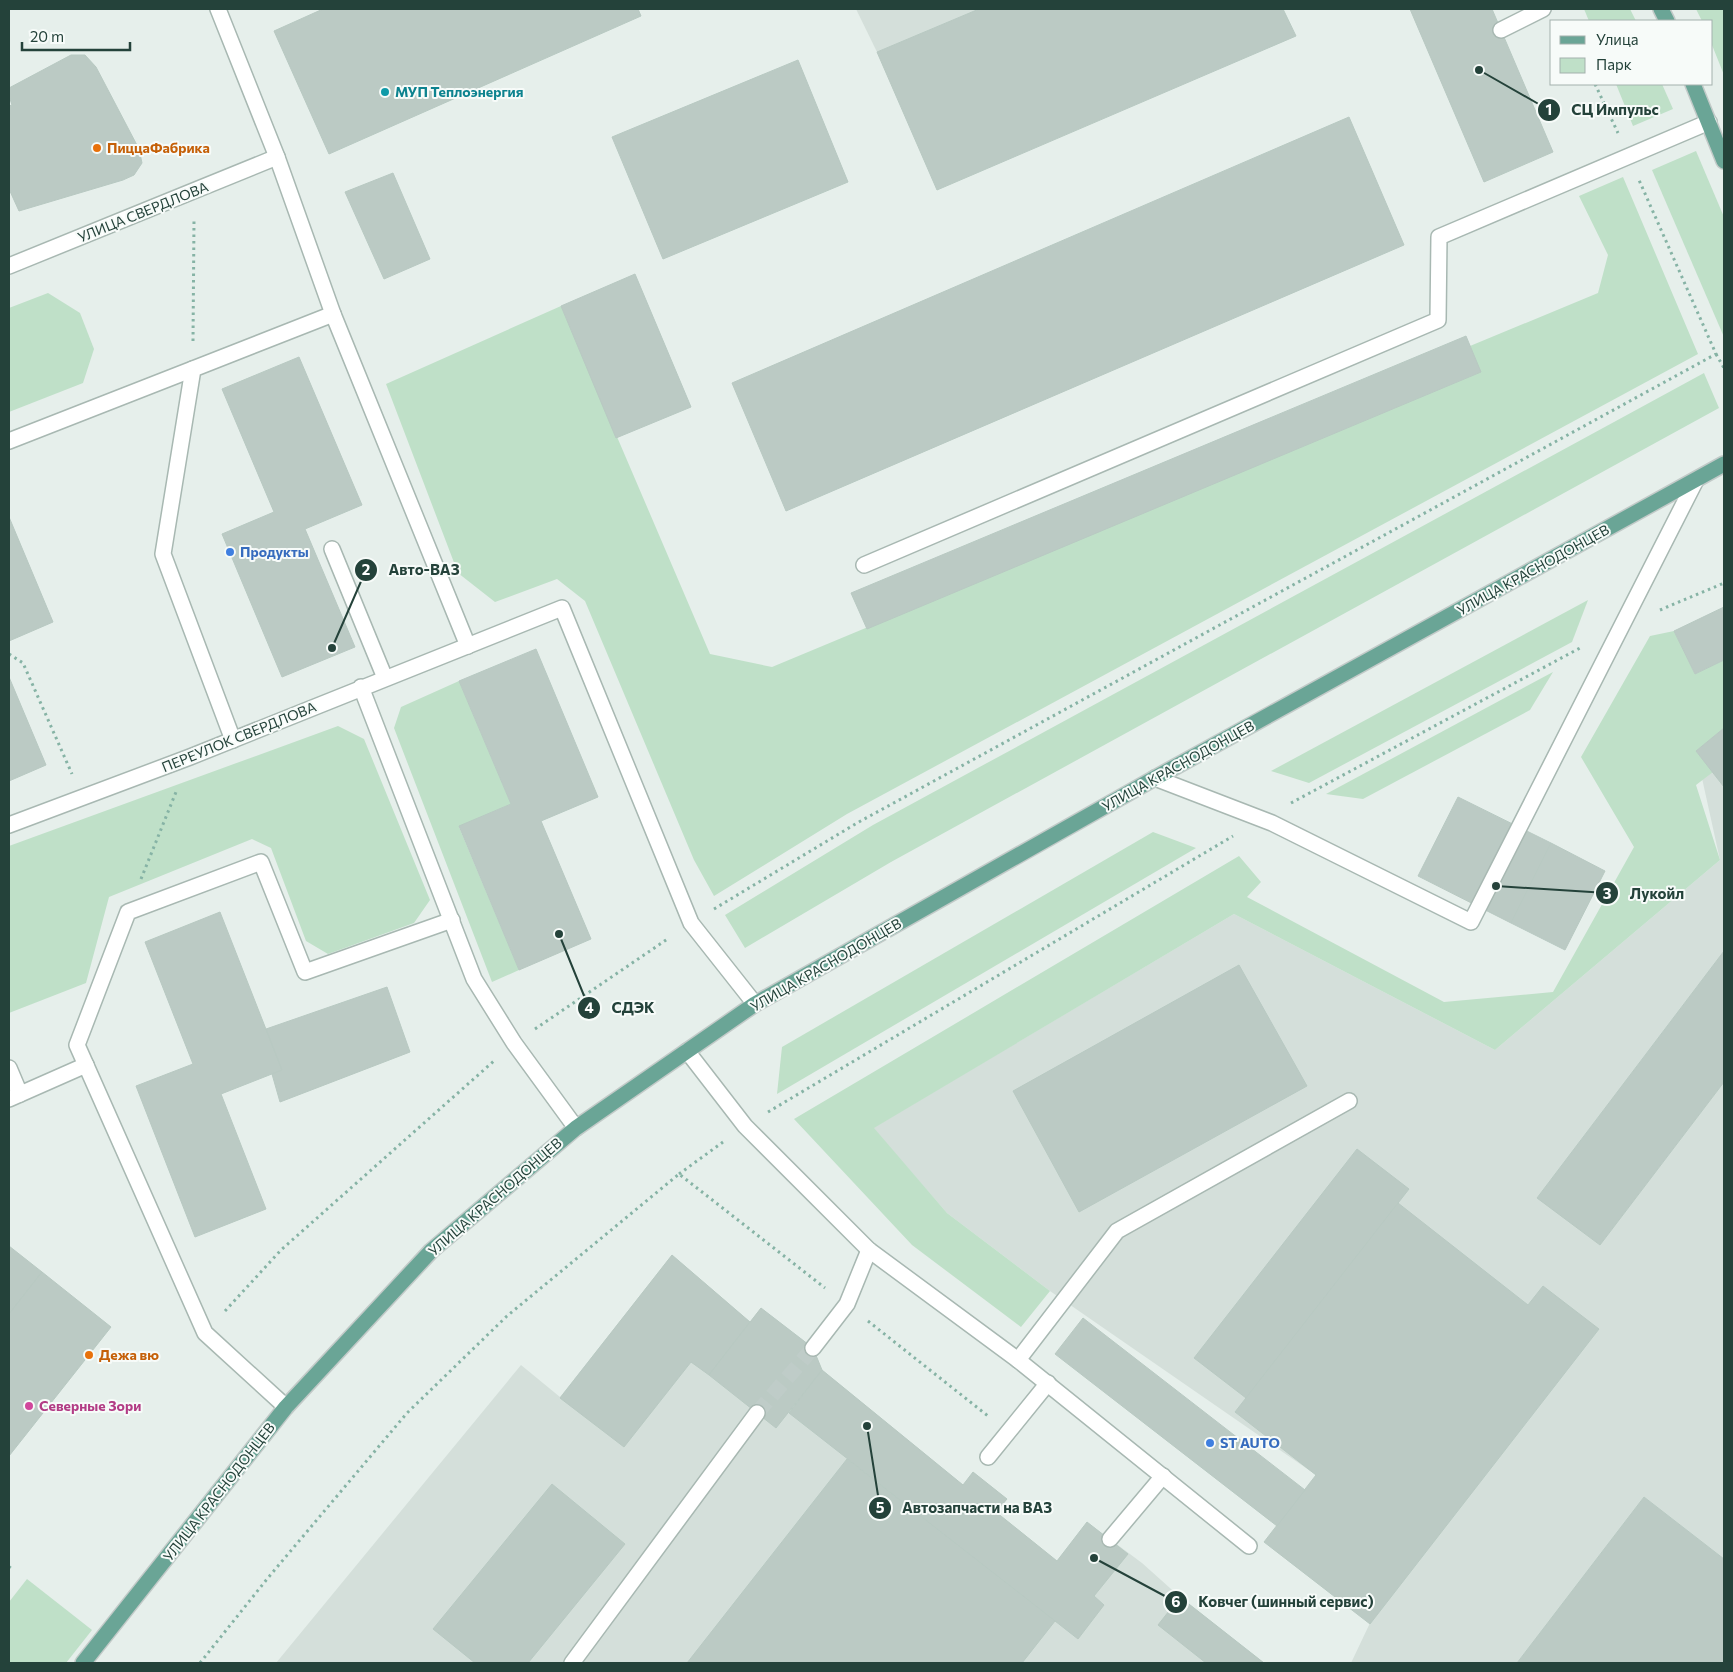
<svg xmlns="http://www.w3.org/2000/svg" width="1733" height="1672" viewBox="0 0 1733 1672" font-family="Commissioner,sans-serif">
<rect width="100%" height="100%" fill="#e6efeb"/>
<g fill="#d4dfda">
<path d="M856,9h123l-102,43z"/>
<path d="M1724,728v223l-186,246 62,48 124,-163v477l-80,-62 -127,166h-166l19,-40 -54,-148 -266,-184 -103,-78 -74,-85 361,-214 261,136 225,-190 -24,-109z"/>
<path d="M672,1255l78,67 11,-14 52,40 9,22 141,115 10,-13 34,27 -11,13 61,49 30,-39 55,41 38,34 84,66h-988l245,-298 39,32z"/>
</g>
<g fill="#bfe0c8">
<path d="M1584,9h46l6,12h-47z"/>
<path d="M1696,9h28v66l-12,-30v-24h-10z"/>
<path d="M1616,84h46l11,25 -40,17z"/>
<path d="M1696,151l28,66v120l-72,-167z"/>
<path d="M1623,177l75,177 -851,460 -133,82 -20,-36 -109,-259 -28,-22 -62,23 -37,-29 -72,-189 175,-78 149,348 62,13 708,-295 -10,-26 128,-53 10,-38 -29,-59z"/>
<path d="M48,293l32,20 14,36 -11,34 -74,29v-104z"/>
<path d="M1704,373l15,35 -828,454 -146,86 -20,-33 148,-90z"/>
<path d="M1588,600l-16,42 -263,141 -38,-12z"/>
<path d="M1674,631l21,43 29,-14v68l-28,23 17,21 -17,13 24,75 -225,190 -261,-136 -360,214 73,85 103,78 -29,36 -109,-82 -118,-126 445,-263 22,26 -14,15 197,105 109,-10 81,-145 -53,-90 69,-121z"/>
<path d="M1553,672l-23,38 -167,89 -37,-5z"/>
<path d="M459,681l52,123 -52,23 60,143 -27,12 -98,-254 7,-21z"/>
<path d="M338,726l26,13 66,161 -16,23 -86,31 -22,-13 -35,-93 -19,-9 -143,58 -23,86 -77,30v-167z"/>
<path d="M1153,832l43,16 -419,246 5,-47z"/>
<path d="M27,1579l65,51 -26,33h-57v-61z"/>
</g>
<g fill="#bbcac4" stroke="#b8c9c2">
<path d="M323,9h315l3,7 -312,138 -55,-123z"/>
<path d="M979,9h304l13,27 -359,154 -60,-138z"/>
<path d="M1410,9h82l61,143 -69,30z"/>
<path d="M71,55h14l11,12 43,82 3,14 -8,12 -11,5 -104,31 -10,-22v-83l3,-1 -3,-9v-8z"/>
<path d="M798,60l50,122 -185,77 -51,-122z"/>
<path d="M1349,117l55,128 -618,266 -54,-128z"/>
<path d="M393,173l37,86 -46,20 -39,-87z"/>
<path d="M635,274l56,133 -75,31 -55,-132z"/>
<path d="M1466,336l15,36 -614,257 -16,-36z"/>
<path d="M299,357l63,148 -57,24 50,118 -73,30 -60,-143 52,-22 -52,-123z"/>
<path d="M9,517l44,105 -44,19z"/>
<path d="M1724,607v53l-29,14 -21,-43z"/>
<path d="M536,649l62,148 -57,24 50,118 -72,31 -60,-144 52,-22 -52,-123z"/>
<path d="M9,677l37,88 -37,16z"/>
<path d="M1724,728v59l-28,-36z"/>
<path d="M1458,797l93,46 -40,80 -93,-47z"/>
<path d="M1551,843l54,28 -40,79 -54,-27z"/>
<path d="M220,912l62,158 -61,24 45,115 -71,28 -59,-151 57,-22 -48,-122z"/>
<path d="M1724,951v131l-124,163 -63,-47z"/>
<path d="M1239,965l68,121 -228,126 -66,-121z"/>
<path d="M387,987l23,65 -130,50 -8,-28 10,-4 -16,-41z"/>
<path d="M1357,1149l52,40 -163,209 -52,-40z"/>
<path d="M1398,1203l130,102 15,-19 56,43 -229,295 -106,-82 52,-67 -81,-63z"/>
<path d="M9,1246l33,26 -33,42z"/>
<path d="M672,1255l78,67 -41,53 -18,-13 -67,85 -64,-49z"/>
<path d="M42,1272l69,55 -102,129v-142z"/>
<path d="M761,1308l52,40 9,22 -46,58 -67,-53z"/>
<path d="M1083,1318l222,172 -28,36 -222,-172z"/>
<path d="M822,1370l141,115 10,-13 34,27 -11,13 61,49 30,-39 41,32 -34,42 10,9 -26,34 -289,-226z"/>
<path d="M847,1459l208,162 -33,42h-335z"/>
<path d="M552,1484l73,60 -97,119h-53l-42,-34z"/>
<path d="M1644,1497l80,62v104h-207z"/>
<path d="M1180,1597l84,66h-58l-48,-38z"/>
</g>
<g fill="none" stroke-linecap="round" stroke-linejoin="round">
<path stroke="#bfccc8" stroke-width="15" stroke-dasharray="15 8" stroke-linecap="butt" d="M757,1413l56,-65"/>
<g stroke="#a8b8b2" stroke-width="18">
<g id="minor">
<path d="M218,9l59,148 56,157 135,332"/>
<path d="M1501,30l42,-21"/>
<path d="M9,266l268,-109"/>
<path d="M9,441l184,-72"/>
<path d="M332,549l53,129"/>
<path d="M864,565l574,-245 1,-83 270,-115"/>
<path d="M361,687l113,292 40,64 62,85"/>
<path d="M233,740l-70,-186 30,-185 140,-55"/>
<path d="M1155,778l117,45 199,99 225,-442"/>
<path d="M9,825l181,-68 372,-149 129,315 64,81"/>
<path d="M687,1051l58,75 124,124 149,110 231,186"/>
<path d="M9,1068l11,26"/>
<path d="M9,1099l77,-34"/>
<path d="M813,1348l34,-44 22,-54"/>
<path d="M1018,1360l99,-129 232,-130"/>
<path d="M286,1407l-81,-74 -128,-288 51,-133 133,-50 44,110 147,-52"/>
<path d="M988,1457l60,-74"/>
<path d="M1110,1539l53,-63"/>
<path d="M572,1663l185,-250"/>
</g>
</g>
<g stroke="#c2cac8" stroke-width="18">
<g id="major">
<path d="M1661,9l6,12"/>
<path d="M1693,84l31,77"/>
<path d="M83,1663l203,-256 145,-156 145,-123 179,-124 400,-226 569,-314"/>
</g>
</g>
<g stroke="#86b3a5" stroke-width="3" stroke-dasharray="2.5 4" stroke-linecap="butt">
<path d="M1595,84l23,49"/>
<path d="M193,341l1,-121"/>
<path d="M1716,354l8,14"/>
<path d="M1660,610l64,-27"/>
<path d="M9,654l14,9 49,111"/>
<path d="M1291,803l289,-155"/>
<path d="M141,879l35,-87"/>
<path d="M714,909l143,-86 859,-469 -77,-174"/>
<path d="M535,1029l134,-91"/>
<path d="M768,1112l465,-276"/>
<path d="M679,1174l44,-32"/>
<path d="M225,1311l56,-61 214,-190"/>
<path d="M868,1321l120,95"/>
<path d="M9,1568l2,-3"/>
<path d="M200,1663l67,-84 140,-166 100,-97 172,-142 146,114"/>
</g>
<use href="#minor" stroke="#fff" stroke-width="15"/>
<use href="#major" stroke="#6aa596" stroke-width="15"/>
</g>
<circle fill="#0f9aa8" stroke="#f7fbf9" stroke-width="2" cx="385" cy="92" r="5"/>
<g fill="#e8710a" stroke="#f7fbf9" stroke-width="2">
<circle cx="97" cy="148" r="5"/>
<circle cx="89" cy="1355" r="5"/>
</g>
<g fill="#3f7fe0" stroke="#f7fbf9" stroke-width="2">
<circle cx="230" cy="552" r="5"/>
<circle cx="1210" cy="1443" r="5"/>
</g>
<circle fill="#d1479c" stroke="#f7fbf9" stroke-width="2" cx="29" cy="1406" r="5"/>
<g text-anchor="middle" stroke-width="4" stroke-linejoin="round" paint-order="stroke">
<g font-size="14" font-weight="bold" fill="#0d838f" stroke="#f7fbf9" text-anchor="start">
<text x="395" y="97">МУП Теплоэнергия</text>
</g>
<g font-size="14" font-weight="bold" fill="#c56008" stroke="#f7fbf9" text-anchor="start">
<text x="107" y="153">ПиццаФабрика</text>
<text x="99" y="1360">Дежа вю</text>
</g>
<g font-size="14" fill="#24423a" stroke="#f7fbf9">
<text transform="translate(143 212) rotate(-22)" y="5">УЛИЦА СВЕРДЛОВА</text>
<text transform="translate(1533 570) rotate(-29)" y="5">УЛИЦА КРАСНОДОНЦЕВ</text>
<text transform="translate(239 737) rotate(-22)" y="5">ПЕРЕУЛОК СВЕРДЛОВА</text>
<text transform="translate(1178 766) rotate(-29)" y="5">УЛИЦА КРАСНОДОНЦЕВ</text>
<text transform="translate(826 965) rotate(-30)" y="5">УЛИЦА КРАСНОДОНЦЕВ</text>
<text transform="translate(495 1197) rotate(-41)" y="5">УЛИЦА КРАСНОДОНЦЕВ</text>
<text transform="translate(219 1492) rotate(-52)" y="5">УЛИЦА КРАСНОДОНЦЕВ</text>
</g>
<g font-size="14" font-weight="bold" fill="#366cbe" stroke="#f7fbf9" text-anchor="start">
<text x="240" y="557">Продукты</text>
<text x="1220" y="1448">ST AUTO</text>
</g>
<g font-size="14" font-weight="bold" fill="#b23c85" stroke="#f7fbf9" text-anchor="start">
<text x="39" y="1411">Северные Зори</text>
</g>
</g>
<path fill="none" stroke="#24423a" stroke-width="2" d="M1479 70L1549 110M332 648L366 570M1496 886L1607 893M559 934L589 1008M867 1426L880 1508M1094 1558L1176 1602"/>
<g fill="#24423a" stroke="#f7fbf9" stroke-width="2">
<circle cx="1479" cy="70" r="5"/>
<circle cx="332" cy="648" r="5"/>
<circle cx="1496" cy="886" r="5"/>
<circle cx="559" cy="934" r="5"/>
<circle cx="867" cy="1426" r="5"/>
<circle cx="1094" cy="1558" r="5"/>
<circle cx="1549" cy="110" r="12"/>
<circle cx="366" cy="570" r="12"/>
<circle cx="1607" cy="893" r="12"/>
<circle cx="589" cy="1008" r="12"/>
<circle cx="880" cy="1508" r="12"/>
<circle cx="1176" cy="1602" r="12"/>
</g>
<g font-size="15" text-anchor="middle" font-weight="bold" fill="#fff">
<text x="1549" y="115">1</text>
<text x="366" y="575">2</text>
<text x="1607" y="899">3</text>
<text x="589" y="1013">4</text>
<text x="880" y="1513">5</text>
<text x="1176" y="1607">6</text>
</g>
<g font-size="15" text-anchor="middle" font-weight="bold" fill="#24423a" stroke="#f7fbf9" stroke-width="4" stroke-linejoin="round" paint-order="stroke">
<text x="1615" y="115">СЦ Импульс</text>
<text x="424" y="575">Авто-ВАЗ</text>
<text x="1657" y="899">Лукойл</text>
<text x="633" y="1013">СДЭК</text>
<text x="977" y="1513">Автозапчасти на ВАЗ</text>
<text x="1286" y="1607">Ковчег (шинный сервис)</text>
</g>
<rect width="1733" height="1672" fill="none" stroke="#24423a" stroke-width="20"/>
<rect x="1550" y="20" width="162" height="65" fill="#f7fbf9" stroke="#a3b1ad"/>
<rect x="1560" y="36" width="25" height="8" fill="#6aa596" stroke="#a3b1ad"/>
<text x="1596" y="45" font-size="15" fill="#24423a">Улица</text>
<rect x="1560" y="58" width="25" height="15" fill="#bfe0c8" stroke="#a3b1ad"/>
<text x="1596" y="70" font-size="15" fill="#24423a">Парк</text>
<path d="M22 42v8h108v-8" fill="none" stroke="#24423a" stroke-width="2.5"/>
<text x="30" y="42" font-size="15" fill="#24423a" stroke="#f7fbf9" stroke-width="4" paint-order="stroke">20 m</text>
</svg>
